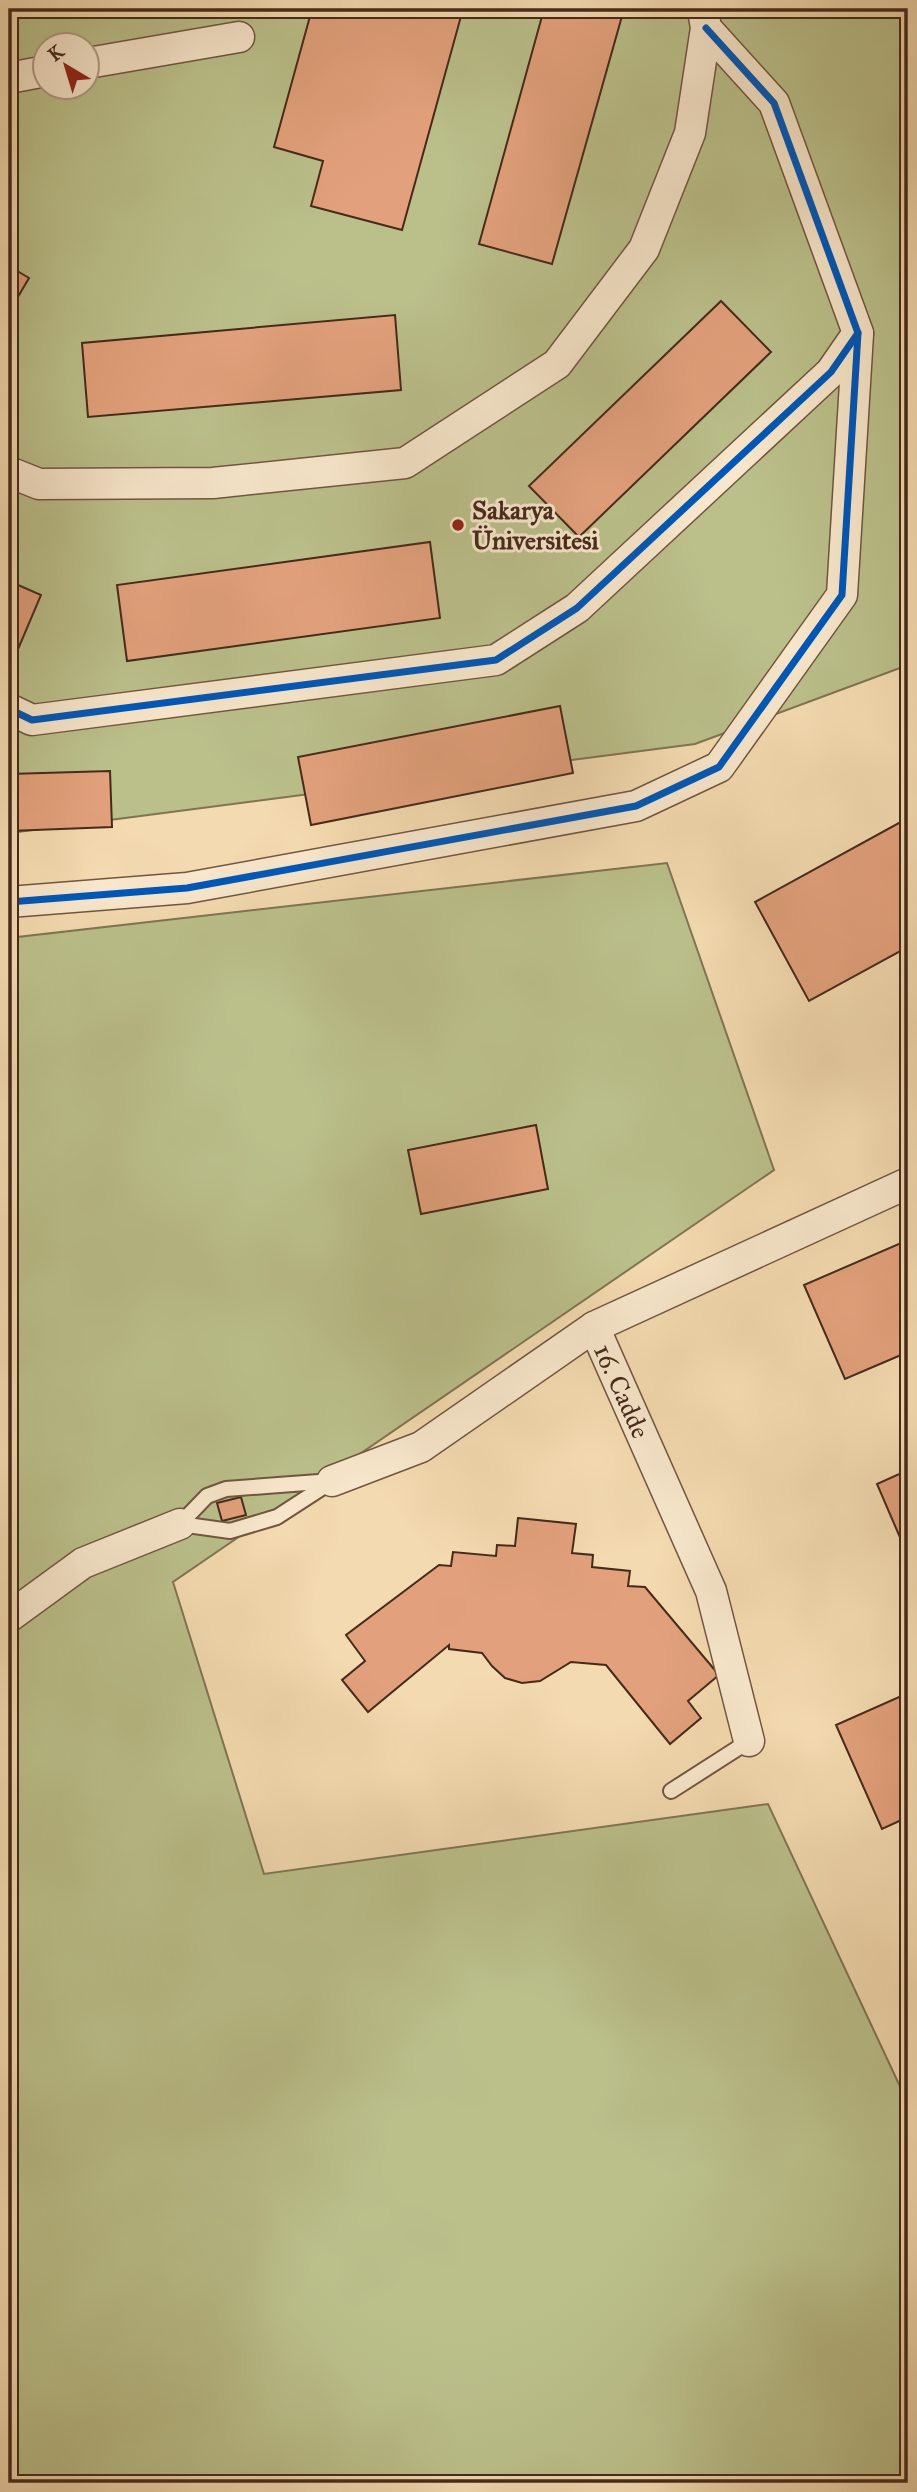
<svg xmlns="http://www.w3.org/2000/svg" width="917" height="2492" viewBox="0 0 917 2492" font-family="'IM FELL Great Primer',serif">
<rect width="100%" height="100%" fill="#f4dab0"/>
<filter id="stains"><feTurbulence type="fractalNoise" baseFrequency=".00286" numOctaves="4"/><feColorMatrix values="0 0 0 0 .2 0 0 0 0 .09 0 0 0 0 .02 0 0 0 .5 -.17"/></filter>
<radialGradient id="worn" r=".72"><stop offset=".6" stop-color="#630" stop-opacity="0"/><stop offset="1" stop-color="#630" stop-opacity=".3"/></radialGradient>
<g fill="#bbc08b" stroke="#807553" stroke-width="2" fill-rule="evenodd">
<path d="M9,9h899v656l-213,79 -686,89zM46,46h42v42h-42z"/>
<path d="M667,863l107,307 -601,412 91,292 504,-70 136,291 4,-1v389h-899v-1545z"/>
</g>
<g fill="#e2a17c" stroke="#452a1b" stroke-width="2">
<path d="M312,9h151l-61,221 -91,-24 12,-45 -49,-14z"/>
<path d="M544,9h80l-72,255 -73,-20z"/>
<path d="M9,266l20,12 -20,34z"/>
<path d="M721,301l50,51 -192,185 -50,-51z"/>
<path d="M395,315l6,75 -313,27 -6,-74z"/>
<path d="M430,542l10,76 -313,43 -10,-76z"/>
<path d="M9,581l32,14 -28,66 -4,-1z"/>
<path d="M560,706l13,67 -262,52 -13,-68z"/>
<path d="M110,771l2,56 -103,4v-57z"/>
<path d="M908,818v129l-99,54 -54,-99z"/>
<path d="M536,1125l12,64 -127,25 -13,-64z"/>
<path d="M908,1240v112l-63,27 -41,-94z"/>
<path d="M908,1470v86l-31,-72z"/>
<path d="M241,1497l5,18 -24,6 -5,-18z"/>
<path d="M518,1518l58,6 -4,29 21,2 -1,12 38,4 -2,15 17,1 74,88 -31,26 13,17 -31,26 -64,-79 -35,-3 -31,19 -18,2 -17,-5 -13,-12 -10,-13 -33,-4v-4l-81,67 -26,-32 23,-19 -19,-26 93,-70 12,1 2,-14 43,4 1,-11 18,1z"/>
<path d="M908,1693v124l-26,12 -46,-104z"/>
</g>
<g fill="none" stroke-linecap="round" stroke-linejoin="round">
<g stroke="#715640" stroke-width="18">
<g id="lane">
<path d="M180,1524l27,-28 19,-7 106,-8"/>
<path d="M180,1524l50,7 47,-14 54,-35"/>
<path d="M671,1791l78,-50"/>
</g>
</g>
<g stroke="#715640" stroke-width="33">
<g id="street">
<path d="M88,63l151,-26"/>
<path d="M9,78l37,-7"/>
<path d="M9,472l30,12 174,-1 192,-20 152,-99 87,-115 46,-116 16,-105 -2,-12"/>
<path d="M9,709l23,11 464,-60 81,-52 254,-236 27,-39 -84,-230 -68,-75"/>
<path d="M9,902l178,-14 449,-82 83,-39 123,-172 16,-261"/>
<path d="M332,1481l89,-34 173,-120"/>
<path d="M9,1617l74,-54 97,-39"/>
<path d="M749,1741l-38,-150 -117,-264 314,-144"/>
</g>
</g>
<use href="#lane" stroke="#f8e7cc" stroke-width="14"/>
<use href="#street" stroke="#f8e7cc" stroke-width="30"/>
<g stroke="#f8e7cc" stroke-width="11">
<g id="cycleway">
<path d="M9,709l23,11 464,-60 81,-52 254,-236 27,-39 -84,-230 -68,-75"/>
<path d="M9,902l178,-14 449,-82 83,-39 123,-172 16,-262"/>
</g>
</g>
<use href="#cycleway" stroke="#0057b8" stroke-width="7"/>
</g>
<circle fill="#8f2418" stroke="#f8e7cc" stroke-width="2.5" cx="458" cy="525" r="7"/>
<g text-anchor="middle" stroke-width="6" stroke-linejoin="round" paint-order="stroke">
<g font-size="26" font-weight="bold" fill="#452a1b" stroke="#f8e7cc" text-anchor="start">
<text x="472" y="519">Sakarya<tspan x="472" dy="30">Üniversitesi</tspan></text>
</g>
<g font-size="26" fill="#452a1b" stroke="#f8e7cc">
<text transform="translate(622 1391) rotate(66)" y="9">16. Cadde</text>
</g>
</g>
<rect width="917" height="2492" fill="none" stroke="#f4dab0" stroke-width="35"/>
<rect x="10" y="10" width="896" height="2471" fill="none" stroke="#452a1b" stroke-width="3.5"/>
<rect x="18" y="18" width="882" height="2457" fill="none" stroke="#452a1b" stroke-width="2"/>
<g transform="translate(66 66) rotate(322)"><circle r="33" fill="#f8e7cc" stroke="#b09b85" stroke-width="2"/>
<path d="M0-5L12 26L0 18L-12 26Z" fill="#8f2418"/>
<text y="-10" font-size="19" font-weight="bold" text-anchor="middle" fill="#452a1b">K</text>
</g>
<rect width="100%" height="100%" filter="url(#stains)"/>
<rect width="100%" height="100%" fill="url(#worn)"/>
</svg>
